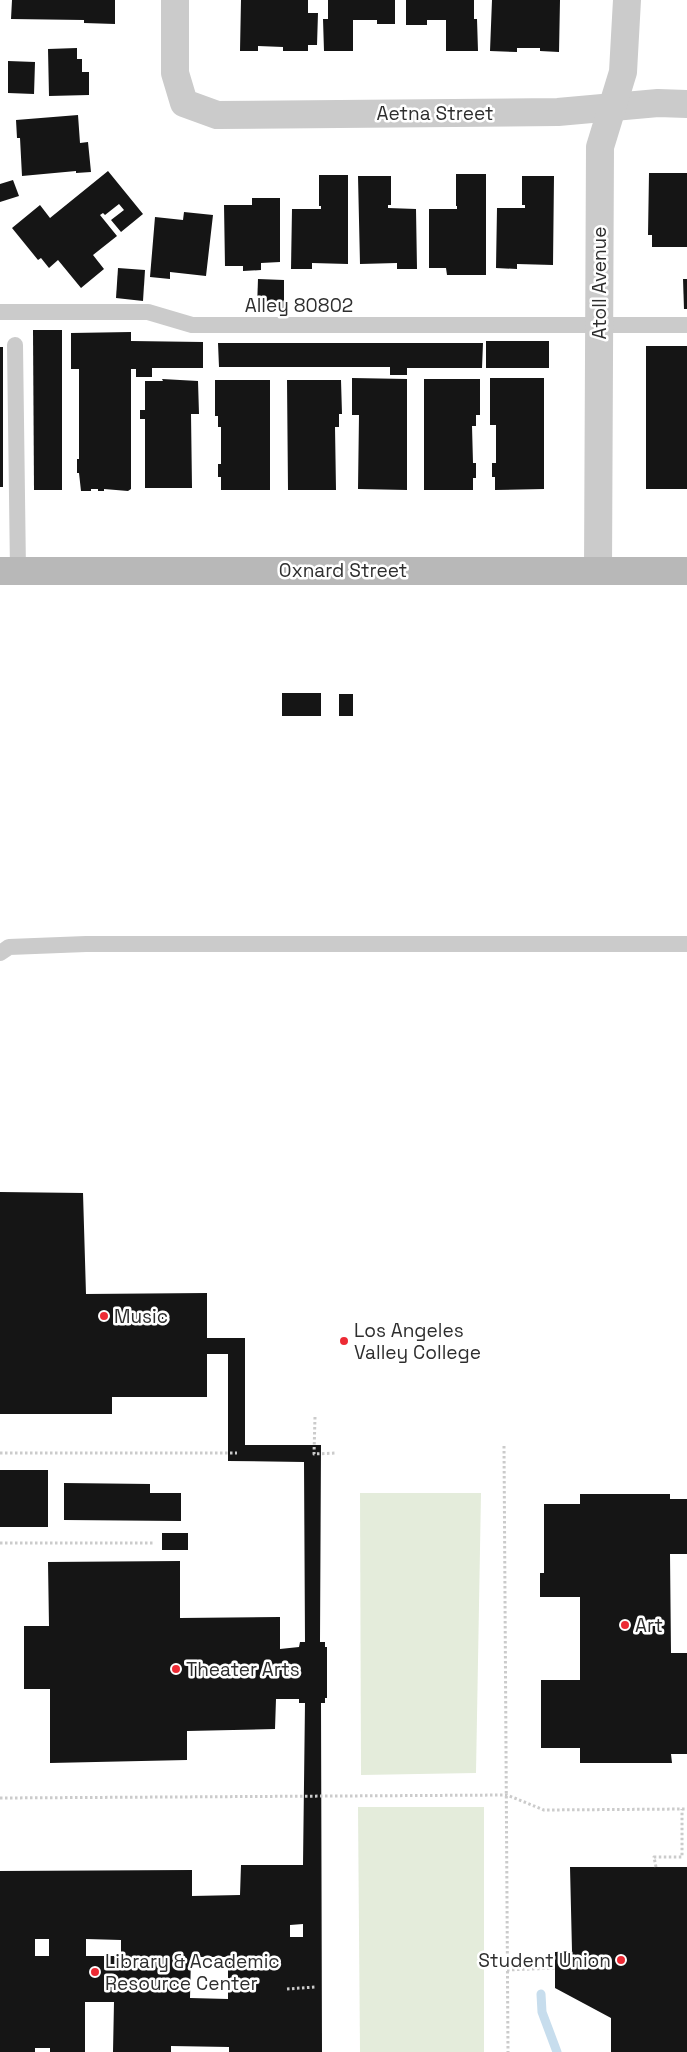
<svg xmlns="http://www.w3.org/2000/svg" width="687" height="2052" viewBox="0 0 687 2052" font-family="'Space Grotesk',sans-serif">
<rect width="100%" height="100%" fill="#fff"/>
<g fill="#e4ecdb">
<path d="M360,1493h121l-5,280 -115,2z"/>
<path d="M358,1807h126v245h-124z"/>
</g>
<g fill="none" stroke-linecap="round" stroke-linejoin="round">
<path stroke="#c7dded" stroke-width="9" d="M541,1994l1,18 15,40"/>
</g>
<g fill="#151515" fill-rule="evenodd">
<path d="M12,0h103v24l-31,-1v-3l-73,-1z"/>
<path d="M241,0h67v13h10l-1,32h-9v6h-25v-4l-25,-1v5h-18z"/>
<path d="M328,0h67v24h-18v-4h-24v31h-29l-1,-32h5z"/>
<path d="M406,0h68v19h3l1,32h-32v-31h-19v5h-21z"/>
<path d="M492,0h68l-1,52 -19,-1v-3h-23v4l-27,-1z"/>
<path d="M77,48v11h5v13h7v23l-40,1 -1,-47z"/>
<path d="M8,61l27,1 -1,32 -26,-1z"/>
<path d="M78,115l2,28 8,-1 3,30 -15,1v-2l-54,5 -2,-38h-3l-1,-18z"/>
<path d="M108,171l35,43 -22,18 -10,-12 13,-10 -5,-6 -14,11 -2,-2 -3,2 17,21 -24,19 11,14 -23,19 -23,-28 -9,8 -8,-10 -3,2 -26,-32 28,-23 10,13z"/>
<path d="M649,173h38v74h-35v-12h-4z"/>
<path d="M456,174h30v101h-39l-1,-7h-17v-59h28v-3h-1z"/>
<path d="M319,175h29v89l-36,-1v6h-21l1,-60h29v-3h-2z"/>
<path d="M358,176h33v29h-3v3l28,1 1,60h-20v-6l-37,1z"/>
<path d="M522,176h32l-1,89 -36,-1v5l-21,-1 1,-60h28v-3h-3z"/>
<path d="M13,180l6,16 -19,6v-18z"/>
<path d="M252,198h28v64l-19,1v7l-18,1v-5h-18l-1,-61h28z"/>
<path d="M184,212l29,3 -7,61 -36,-4v7l-20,-2 5,-60 28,3z"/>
<path d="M118,268l27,2 -2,31 -27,-3z"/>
<path d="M258,279l26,1v29l-27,-1z"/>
<path d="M683,279h4v30h-3z"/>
<path d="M33,330h29v160h-28z"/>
<path d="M131,332v9l72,1v26h-51v9h-16v-8h-5v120l-3,2 -24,-2v2h-6v-2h-7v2h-10l-2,-18h-2v-14h2v-90h-8v-36z"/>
<rect x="486" y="341" width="63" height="27"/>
<path d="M218,343h265l-1,25h-75v7h-17v-8h-171z"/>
<rect x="646" y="346" width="41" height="143"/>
<rect x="0" y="347" width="3" height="140"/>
<path d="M352,378l55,1v111l-49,-1 1,-74h-7z"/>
<path d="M490,378h54v111l-49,1v-13h-3v-14h4v-38h-6z"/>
<path d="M162,379l36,2 1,33h-8l1,74h-47v-69h-5v-9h5v-29h18z"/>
<path d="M424,379h56v36h-4v11h-4l1,37h3v15h-3v12h-49z"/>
<path d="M215,380h55v110h-49v-13h-3v-13h3v-37h-3v-11h-3z"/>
<path d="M287,380h54l1,34h-3v13h-4l1,63h-48z"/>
<rect x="282" y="693" width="39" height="23"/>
<rect x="339" y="694" width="14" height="22"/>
<path d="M0,1192l83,1 3,101 121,-1v45h38v107h76l-1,197h5v5h2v51h-2v5h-4l1,349h-93v-5l-58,-1v6h-58l1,-50h-29v50h-35v-4h-15v4h-35v-181l192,-1v26l48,-1 1,-30h62l2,-162h-6v-4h-23l-1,30 -88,2v29l-137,3v-74h-26v-63h25l-1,-64 132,-1v57l100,-1v32l19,-2 1,-5h5l-1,-180 -76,-1v-107h-21v43h-95v17h-112zM303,1924v13h-13v-12zM35,1939h14v17h-14zM86,1939l35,1v16h-35zM191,1957h37v42l-38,-1z"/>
<rect x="0" y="1470" width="48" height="57"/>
<path d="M64,1483l86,1v9h31v28l-117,-1z"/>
<path d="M580,1494h90v5h17v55h-17l1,99h16v101h-16l1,9h-92v-15h-39v-68h39v-83h-40v-24h4v-69h36z"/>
<rect x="162" y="1533" width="26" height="17"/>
<path d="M570,1867h117v185h-76v-34l-56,-30v-36l17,-1z"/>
</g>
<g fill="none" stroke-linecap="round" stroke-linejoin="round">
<g stroke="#cbcbcb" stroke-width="3" stroke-dasharray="2.5 2.5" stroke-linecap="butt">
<path d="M315,1417l-1,37 22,-1"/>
<path d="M504,1446l4,606"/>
<path d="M0,1453h237"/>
<path d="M0,1543h154"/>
<path d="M0,1798l507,-3 37,15 143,-1"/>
<path d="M656,1867l-2,-10h28v-48"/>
<path d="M507,1970l48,-2"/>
<path d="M287,1989l28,-2"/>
</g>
<g stroke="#cbcbcb" stroke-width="16">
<path d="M0,312h148l44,13h495"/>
<path d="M15,345l3,226"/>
<path d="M0,953l9,-6 77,-3h601"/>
</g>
<g stroke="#cbcbcb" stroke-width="28">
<path d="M175,0v73l9,30 33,12 341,-3 100,-9 29,1"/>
<path d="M598,570l2,-423 23,-75 4,-72"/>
</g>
<path stroke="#b8b8b8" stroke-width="28" d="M0,571h687"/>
</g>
<g fill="#ec2a34" stroke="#fff" stroke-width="2">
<circle cx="104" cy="1316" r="5"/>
<circle cx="344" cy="1341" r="5"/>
<circle cx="625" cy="1625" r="5"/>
<circle cx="176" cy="1669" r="5"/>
<circle cx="621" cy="1960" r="5"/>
<circle cx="95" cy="1972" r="5"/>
</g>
<g text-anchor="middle" stroke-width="5" stroke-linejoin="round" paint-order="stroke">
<g font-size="19" fill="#2e2e2e" stroke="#fff">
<text x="435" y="120">Aetna Street</text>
<text transform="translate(599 283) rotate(-90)" y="7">Atoll Avenue</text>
<text x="299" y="312">Alley 80802</text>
<text x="343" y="577">Oxnard Street</text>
</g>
<g font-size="19" fill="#2e2e2e" stroke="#fff" text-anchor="start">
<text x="114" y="1323">Music</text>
<text x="354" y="1337">Los Angeles<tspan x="354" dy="22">Valley College</tspan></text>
<text x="635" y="1632">Art</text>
<text x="186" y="1676">Theater Arts</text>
<text x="611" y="1967" text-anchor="end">Student Union</text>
<text x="105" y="1968">Library &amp; Academic<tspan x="105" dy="22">Resource Center</tspan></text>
</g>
</g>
</svg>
